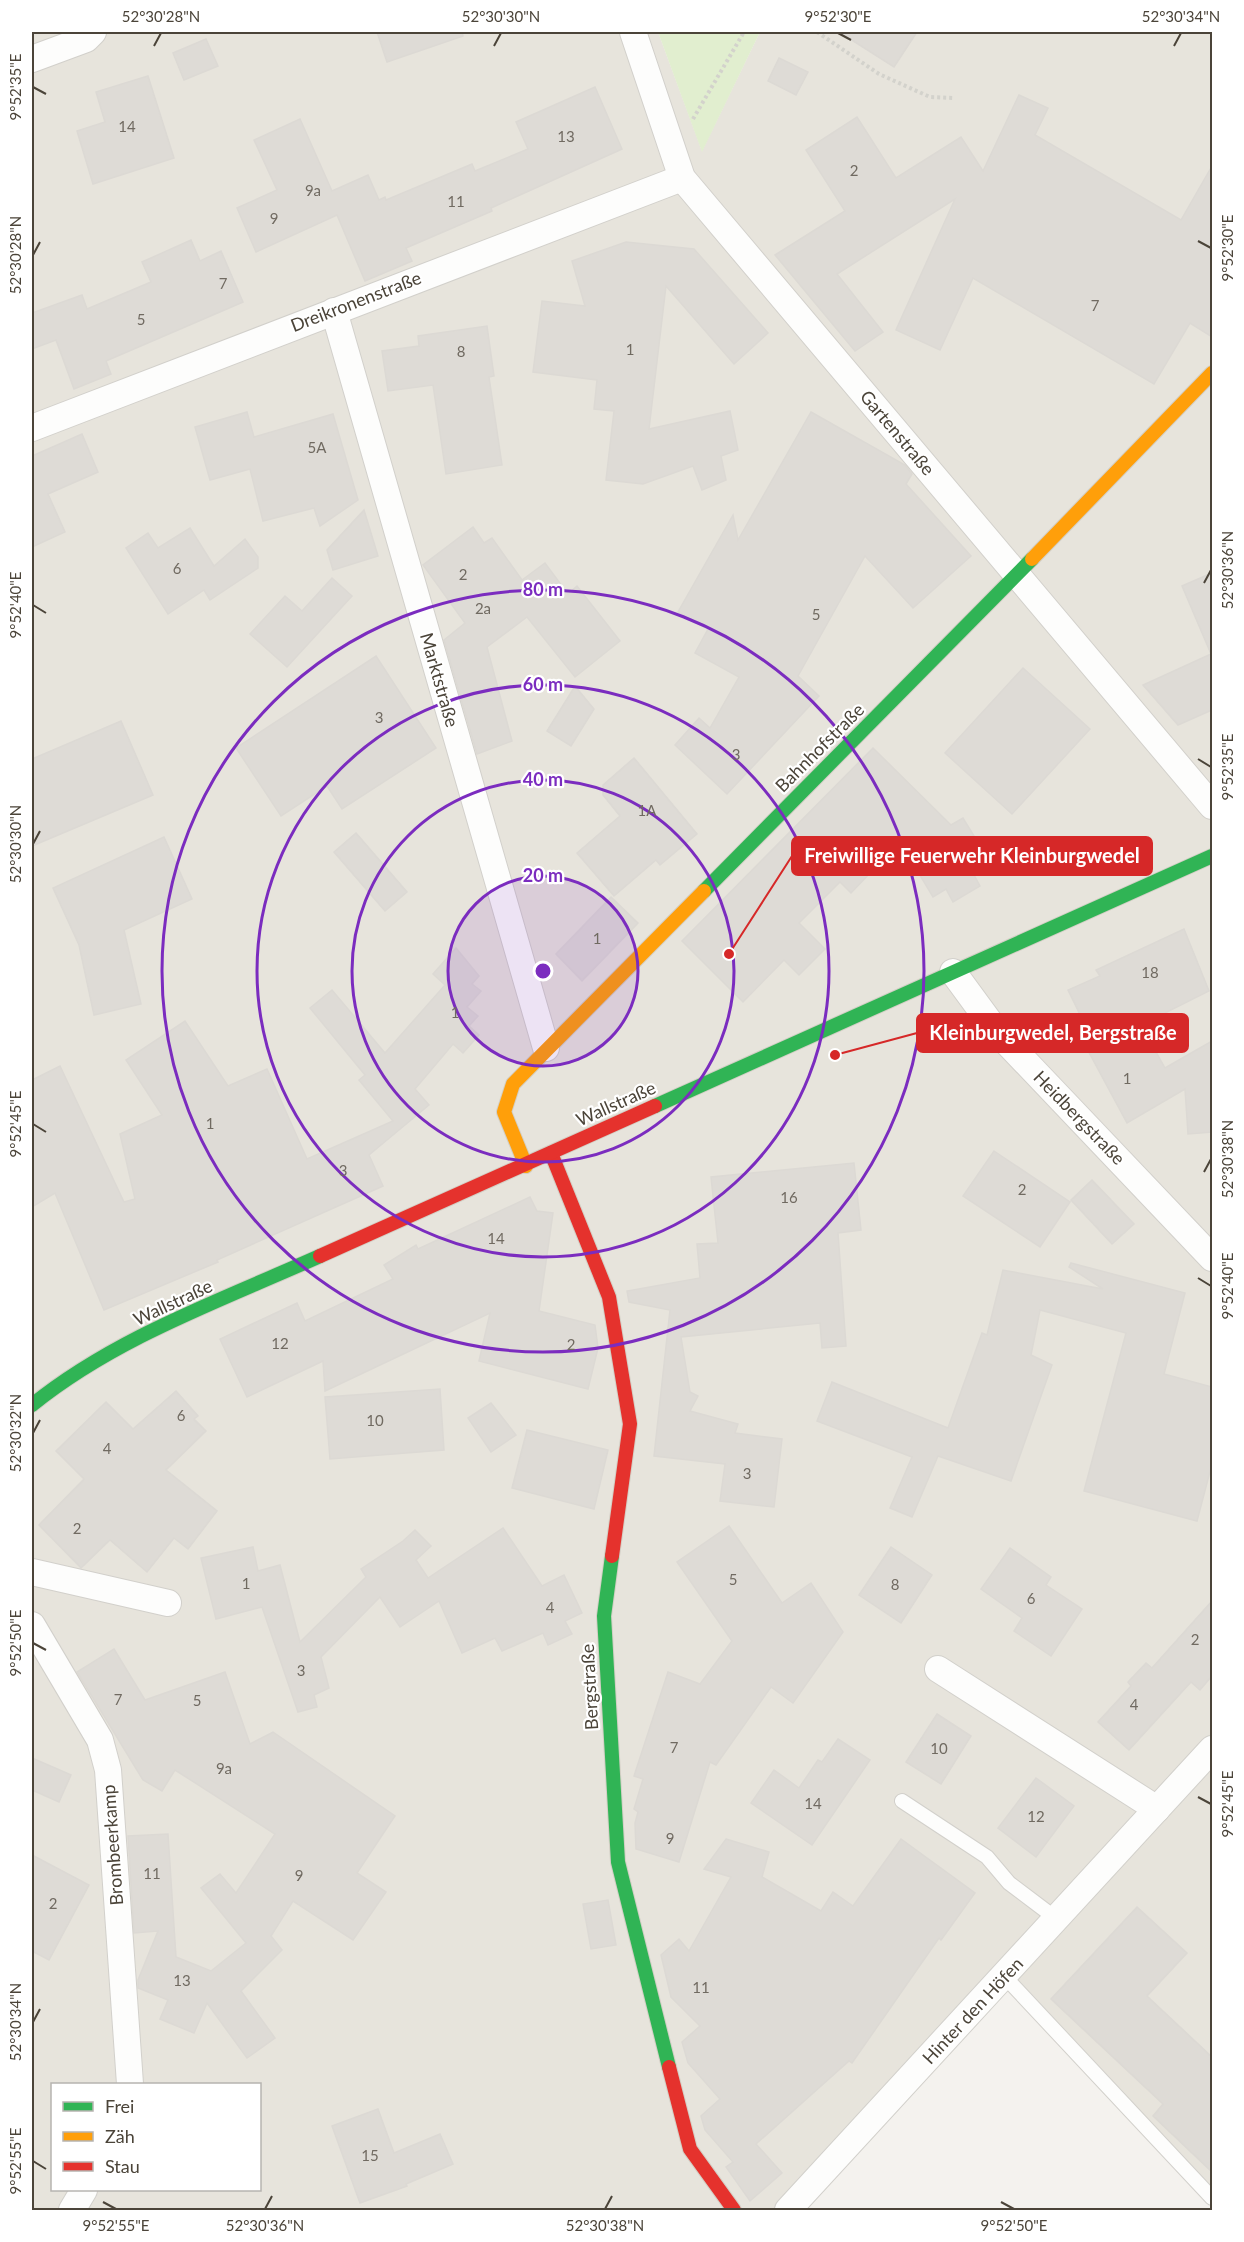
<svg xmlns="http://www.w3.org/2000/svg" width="1244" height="2242" viewBox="0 0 1244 2242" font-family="Lato,sans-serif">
<rect width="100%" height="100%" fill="#f4f2ee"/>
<path fill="#e7e4dc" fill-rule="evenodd" d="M32,32h626l44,119 58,-119h452v2166l-204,-225 -220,237h-756zM52,2084h208v106h-208z"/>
<path fill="#e1eecf" d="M658,32h102l-58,120z"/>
<g fill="#dedbd6" stroke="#dcd9d4" stroke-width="1.5">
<path d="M377,32h85l1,4 -76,26z"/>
<path d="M839,32h78l-23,35z"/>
<path d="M206,39l12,27 -34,14 -11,-27z"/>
<path d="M779,58l29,14 -12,23 -28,-14z"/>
<path d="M148,76l26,82 -81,26 -16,-53 28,-9 -9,-30z"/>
<path d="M595,87l27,62 -131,59 1,3 -86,37 6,13 -47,20 -28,-66 -81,37 -19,-44 40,-18 -23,-50 46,-21 32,72 36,-16 11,25 6,-3 1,3 86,-36 3,7 53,-22 -12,-27z"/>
<path d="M1019,95l29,13 -13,27 146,85 31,-54v171l-22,-14 -36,61 -181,-106 -33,72 -44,-20 59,-131 -118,75 46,58 -28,19 -80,-96 70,-44 -39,-61 51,-33 39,61 65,-41 22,34z"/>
<path d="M191,240l9,21 21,-10 22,51 -137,59 5,13 -37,15 -18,-49 -24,9v-36l50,-18 5,14 64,-27 -9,-20z"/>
<path d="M626,242l68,7 74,84 -34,31 -68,-78 -17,143 81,-18 8,39 -17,6 5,24 -24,10 -9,-24 -50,18 -37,-4 8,-69 -20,-2 3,-29 -64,-8 9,-71 43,5 -13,-45z"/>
<path d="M487,326l7,50 -5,1 13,88 -56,9 -13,-89 -45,6 -6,-40 37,-5 -1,-10z"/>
<path d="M247,412l7,25 79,-23 25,86 -38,26 -6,-18 -51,13 -13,-52 -40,11 -15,-53z"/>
<path d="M811,412l94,53 7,9 -6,10 65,72 -58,52 -48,-52 -67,120 21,20 -92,98 -52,-49 24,-27 11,10 29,-51 -44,-24 13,-24 -30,-17 55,-97 5,25z"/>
<path d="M82,434l16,38 -50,22 17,38 -33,15v-91z"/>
<path d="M364,510l14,46 -45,14 -6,-20z"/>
<path d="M473,527l11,16 8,-5 30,42 23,-17 23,31 9,-8 43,55 -45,36 -48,-60 -40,30 25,94 -35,13 -33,-114 21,-17 -42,-58z"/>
<path d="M190,528l24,38 31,-27 13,18v11l-48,32 -6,-10 -36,24 -42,-66 22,-15 10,15z"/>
<path d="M1212,573v137l-34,15 -35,-40 68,-31 -29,-68z"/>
<path d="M332,578l20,18 -65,71 -37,-33 35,-38 17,15z"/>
<path d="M376,656l60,92 -94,61 -15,-23 -46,30 -45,-68z"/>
<path d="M1023,668l67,61 -78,85 -67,-61z"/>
<path d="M575,686l19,23 -23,37 -24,-15z"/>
<path d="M121,721l32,74 -121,51v-87z"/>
<path d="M873,748l78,77 12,-7 27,44 -17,11 7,13 -27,16 -7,-13 -13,8 -33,-55 -49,51 -11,-11 -41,41 26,26 -26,26 -15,-15 -41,42 -61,-61z"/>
<path d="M634,758l63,76 -37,31 -4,-5 -42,36 -37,-43 43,-37 -17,-21v-10z"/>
<path d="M356,833l51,59 -22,19 -51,-59z"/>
<path d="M164,837l28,62 -68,31 17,74 -47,11 -15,-70 -26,-57z"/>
<path d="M611,897l27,26 -56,58 -26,-27z"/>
<path d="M1184,929l25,62 -68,34 24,43 47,-27v91l-24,2 -3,-45 -58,34 -42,-78 8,-4 -25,-51 32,-14 -4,-6z"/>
<path d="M456,948l23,28 -7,8 9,7 -14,16 11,9 -9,10 10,9 -16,18 -10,-9 -38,45 14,16 -60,50 14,31 -166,74 1,2 -114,48 -49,-117 -23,14v-127l28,-14 64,136 11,-3 -15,-65 42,-19 -36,-55 59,-39 43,65 39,-17 40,90 86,-38 -34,-41 6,-5 -55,-67 22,-18 53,63 60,-68 -12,-11z"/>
<path d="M994,1151l76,51 -30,45 -77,-51z"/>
<path d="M854,1163l7,67 -23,3 8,113 -24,2 -2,-25 -139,14 9,55 8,4 -8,15 48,13 -3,9 47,6 -8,68 -54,-6 5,-37 -71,-8 16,-146 -41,-8 -2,-11 73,-13 -3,-34 21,-1 -7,-66z"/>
<path d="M1092,1180l42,44 -22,20 -41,-44z"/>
<path d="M530,1197l7,14 16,2 -14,98 56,14 3,23 -10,41 -109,-28 11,-48 -165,78 -2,-30 -76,36 -27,-58 77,-36 8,18 88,-42 -9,-14 32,-20 2,4z"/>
<path d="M1071,1263l114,30 -21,81 48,13v77l-15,57 -113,-30 42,-158 -86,-23 -9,45 21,10 -41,116 -73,-25 -26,61 -22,-9 22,-51 -95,-36 15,-39 116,46 34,-95 5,2 16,-65 100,19 -34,-22z"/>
<path d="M440,1389l4,61 -114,9 -5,-62z"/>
<path d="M176,1391l22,25 -4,3 12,12 -40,39 51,41 -29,38 -14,-11 -27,34 -37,-32 -29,28 -42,-43 45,-46 -28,-28 50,-49 27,27z"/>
<path d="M491,1403l25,32 -25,17 -23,-34z"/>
<path d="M527,1430l81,20 -14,59 -82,-21z"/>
<path d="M729,1526l53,77 29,-20 32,49 -50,71 -22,-16 -55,78 -6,-3 -31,100 -43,-13 -1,-26 3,-11 -4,-3 9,-30 -9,-3 34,-104 32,12 32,-43 -55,-79z"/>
<path d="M503,1528l39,58 22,-11 18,38 -17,8 7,13 -24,11 -5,-12 -41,18 -7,-13 -33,15 -23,-52 -39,26 -20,-30 -59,60 8,31 -15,7 3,12 -19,5 -36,-105 -46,12 -15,-61 52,-11 5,24 22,-6 20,77 66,-65 -5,-8 42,-28 12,-11 16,16 -15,14 12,18z"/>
<path d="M891,1547l41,28 -31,48 -42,-28z"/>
<path d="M1010,1548l41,29 -5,8 36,24 -31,47 -37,-25 8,-13 -41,-29z"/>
<path d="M1212,1601v75l-12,14 -9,-8 -62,68 -31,-28 33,-36 -3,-4 18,-19 6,5z"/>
<path d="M114,1649l31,51 80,-28 25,72 23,-12 122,84 -38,57 29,19 -33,48 -60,-39 -22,35 11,14 -41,41 34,47 -28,20 -40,-55 -13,30 -34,-14 8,-19 -30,-12v-8l20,-49 -24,2 -6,-97 40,-2 8,123 35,14 35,-28 -45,-55 19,-14 16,19 39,-59 -100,-64 -13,21 -19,-11 -66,-108z"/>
<path d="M937,1714l34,22 -30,48 -35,-22z"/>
<path d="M838,1739l32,21 -58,85 -61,-42 23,-33 25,18 19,-28 4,2z"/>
<path d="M32,1758l39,17 -12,27 -27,-12z"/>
<path d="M1036,1778l38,28 -38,51 -38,-29z"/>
<path d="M726,1839l43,13 -7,25 59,34 12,-19 20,14 48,-67 74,54 -34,47 -2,-2 -87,125 -3,-2 -93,83 26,29 -32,28 -24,-34 7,-5 -28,-32 -4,-14 19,-17 -32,-36 -6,-21 18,-16 -29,-29 -10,-42 18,-16 10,12 42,-74 -27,-8z"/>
<path d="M32,1855l57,30 -40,75 -17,-9z"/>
<path d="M608,1900l8,45 -25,4 -8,-45z"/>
<path d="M1137,1907l50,46 -40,43 65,61v115l-59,-56 10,-12 -112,-105z"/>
<path d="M378,2109l16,44 46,-19 13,30 -47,20 1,2 -47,17 -28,-77z"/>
</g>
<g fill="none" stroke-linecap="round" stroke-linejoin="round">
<g stroke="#d2d0cb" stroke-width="16">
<g id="lane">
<path d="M902,1801l85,56 22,26 49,37"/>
<path d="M1005,1977l207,221"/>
</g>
</g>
<g stroke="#d2d0cb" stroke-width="28">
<g id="street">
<path d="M633,32l49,146 530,628"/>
<path d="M32,59l54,-20 7,-7"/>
<path d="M334,311l212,737"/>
<path d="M32,428l650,-250"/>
<path d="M953,972l44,60 215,226"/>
<path d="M32,1572l136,31"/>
<path d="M32,1625l68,115 8,30 22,314"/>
<path d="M938,1669l219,140"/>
<path d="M72,2210l12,-20"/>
<path d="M788,2210l424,-461"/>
</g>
</g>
<g stroke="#d3cfc5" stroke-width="16">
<g id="fast">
<path d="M704,891l328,-332"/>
<path d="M655,1106l557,-250"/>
<path d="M32,1405c84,-68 190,-105 288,-149"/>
<path d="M612,1556l-8,60 14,246 51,205"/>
</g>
</g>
<g stroke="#d3cfc5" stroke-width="16">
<g id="slow">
<path d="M1032,559l180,-186"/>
<path d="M526,1166l-22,-54 9,-28 191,-193"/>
</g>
</g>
<g stroke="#d3cfc5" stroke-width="16">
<g id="jam">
<path d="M551,1153l58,144 21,127 -18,132"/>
<path d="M320,1256l335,-150"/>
<path d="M669,2067l21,82 44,61"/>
</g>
</g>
<g stroke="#d3d2cc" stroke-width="4" stroke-dasharray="3 3" stroke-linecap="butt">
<path d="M817,32l62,42 51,23 23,1"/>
<path d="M693,119l51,-87"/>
</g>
<use href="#lane" stroke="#fdfdfc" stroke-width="14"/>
<use href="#street" stroke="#fdfdfc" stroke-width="26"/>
<use href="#fast" stroke="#30b455" stroke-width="14"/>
<use href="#slow" stroke="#ff9f0a" stroke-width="14"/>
<use href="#jam" stroke="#e5322d" stroke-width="14"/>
</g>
<path fill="none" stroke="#4b4439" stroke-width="2" d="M838,33l13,7M154,46l7,-13M494,46l7,-13M1174,46l7,-13M33,87l13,7M1198,241l13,7M33,255l7,-13M1204,583l7,-13M33,605l13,8M1198,759l13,8M33,844l7,-13M33,1124l13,8M1204,1172l7,-13M1198,1278l13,8M33,1433l7,-13M33,1643l13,7M1198,1797l13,7M33,2022l7,-13M33,2161l13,8M103,2202l13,7M1001,2202l13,7M265,2209l7,-13M605,2209l7,-13"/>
<circle cx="543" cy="971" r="95" fill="#7b2cbf" fill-opacity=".12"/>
<g fill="none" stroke="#7b2cbf" stroke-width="3">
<circle cx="543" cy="971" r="95"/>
<circle cx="543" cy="971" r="191"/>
<circle cx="543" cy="971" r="286"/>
<circle cx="543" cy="971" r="381"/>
</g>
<g text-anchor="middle" stroke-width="4.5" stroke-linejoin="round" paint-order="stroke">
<g font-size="15" fill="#706a61">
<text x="127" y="132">14</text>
<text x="566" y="142">13</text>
<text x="854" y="176">2</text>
<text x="313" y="196">9a</text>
<text x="456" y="207">11</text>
<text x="274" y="224">9</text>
<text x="223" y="289">7</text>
<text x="1095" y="311">7</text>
<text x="141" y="325">5</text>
<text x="630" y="355">1</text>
<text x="461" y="357">8</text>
<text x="317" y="453">5A</text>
<text x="177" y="574">6</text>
<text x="463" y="580">2</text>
<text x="483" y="614">2a</text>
<text x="816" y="620">5</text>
<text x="379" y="723">3</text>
<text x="736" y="760">3</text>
<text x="647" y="816">1A</text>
<text x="597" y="944">1</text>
<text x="1150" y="978">18</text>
<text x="455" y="1018">1</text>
<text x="1127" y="1084">1</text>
<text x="210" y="1129">1</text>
<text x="343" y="1176">3</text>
<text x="1022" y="1195">2</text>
<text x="789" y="1203">16</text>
<text x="496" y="1244">14</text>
<text x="280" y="1349">12</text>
<text x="571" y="1350">2</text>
<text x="181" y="1421">6</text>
<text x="375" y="1426">10</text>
<text x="107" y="1454">4</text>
<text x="747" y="1479">3</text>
<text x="77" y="1534">2</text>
<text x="733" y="1585">5</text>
<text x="246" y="1589">1</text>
<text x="895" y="1590">8</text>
<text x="1031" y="1604">6</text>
<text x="550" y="1613">4</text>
<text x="1195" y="1645">2</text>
<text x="301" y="1676">3</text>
<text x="118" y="1705">7</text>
<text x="197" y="1706">5</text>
<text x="1134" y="1710">4</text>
<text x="674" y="1753">7</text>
<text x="939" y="1754">10</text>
<text x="224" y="1774">9a</text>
<text x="813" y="1809">14</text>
<text x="1036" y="1822">12</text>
<text x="670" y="1844">9</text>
<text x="152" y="1879">11</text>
<text x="299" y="1881">9</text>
<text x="53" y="1909">2</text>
<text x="182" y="1986">13</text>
<text x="701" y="1993">11</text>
<text x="370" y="2161">15</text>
</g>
<g font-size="18" fill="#4b4439" stroke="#fff">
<text transform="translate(356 302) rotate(-21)" y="6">Dreikronenstraße</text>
<text transform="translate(897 433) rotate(50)" y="6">Gartenstraße</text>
<text transform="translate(439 680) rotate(74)" y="6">Marktstraße</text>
<text transform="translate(820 748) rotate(-45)" y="6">Bahnhofstraße</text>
<text transform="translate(616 1104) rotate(-24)" y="6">Wallstraße</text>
<text transform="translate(1079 1118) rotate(46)" y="6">Heidbergstraße</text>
<text transform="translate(173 1303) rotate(-25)" y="6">Wallstraße</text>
<text transform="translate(590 1687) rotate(-93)" y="6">Bergstraße</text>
<text transform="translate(113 1845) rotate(-94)" y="6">Brombeerkamp</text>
<text transform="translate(973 2011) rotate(-47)" y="6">Hinter den Höfen</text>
</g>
</g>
<circle cx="543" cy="971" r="9" fill="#7b2cbf" stroke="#fff" stroke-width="3"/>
<g font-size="18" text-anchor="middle" font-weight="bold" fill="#7b2cbf" stroke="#fff" stroke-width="4.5" stroke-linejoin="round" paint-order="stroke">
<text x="543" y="596">80 m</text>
<text x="543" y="691">60 m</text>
<text x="543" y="786">40 m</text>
<text x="543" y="882">20 m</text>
</g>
<path fill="none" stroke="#d62828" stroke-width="2" d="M729 954L792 856M835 1055L917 1033"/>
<g fill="#d62828" stroke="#fff" stroke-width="2">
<circle cx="729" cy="954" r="6"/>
<circle cx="835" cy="1055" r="6"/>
</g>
<g fill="#d62828" stroke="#d62828" stroke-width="2">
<rect x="792" y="837" width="360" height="38" rx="6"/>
<rect x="917" y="1014" width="271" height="38" rx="6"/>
</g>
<g font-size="20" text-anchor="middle" font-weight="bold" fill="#fff">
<text x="972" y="863">Freiwillige Feuerwehr Kleinburgwedel</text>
<text x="1053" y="1040">Kleinburgwedel, Bergstraße</text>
</g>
<rect width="1244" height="2242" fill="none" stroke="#ffffff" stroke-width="66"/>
<rect x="51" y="2083" width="210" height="108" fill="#ffffff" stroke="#b7b4b0" stroke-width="1.5"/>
<rect x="63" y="2102" width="30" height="9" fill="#30b455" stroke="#b7b4b0" stroke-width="1.5"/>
<text x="105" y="2113" font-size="18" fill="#4b4439">Frei</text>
<rect x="63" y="2132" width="30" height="9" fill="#ff9f0a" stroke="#b7b4b0" stroke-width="1.5"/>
<text x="105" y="2143" font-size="18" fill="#4b4439">Zäh</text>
<rect x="63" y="2162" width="30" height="9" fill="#e5322d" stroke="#b7b4b0" stroke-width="1.5"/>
<text x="105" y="2173" font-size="18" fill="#4b4439">Stau</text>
<rect x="33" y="33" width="1178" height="2176" fill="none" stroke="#4b4439" stroke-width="2"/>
<g font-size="15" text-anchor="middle" fill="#4b4439">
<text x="161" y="22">52°30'28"N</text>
<text x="501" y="22">52°30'30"N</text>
<text x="838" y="22">9°52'30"E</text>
<text x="1181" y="22">52°30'34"N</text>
<text transform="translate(16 87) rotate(-90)" y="5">9°52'35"E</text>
<text transform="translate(1228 248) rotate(-90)" y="5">9°52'30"E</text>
<text transform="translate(16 255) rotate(-90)" y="5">52°30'28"N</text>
<text transform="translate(1228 570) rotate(-90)" y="5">52°30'36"N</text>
<text transform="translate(16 605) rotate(-90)" y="5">9°52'40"E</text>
<text transform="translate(1228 767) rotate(-90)" y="5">9°52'35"E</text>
<text transform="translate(16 844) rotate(-90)" y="5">52°30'30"N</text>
<text transform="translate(16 1124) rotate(-90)" y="5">9°52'45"E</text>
<text transform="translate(1228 1159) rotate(-90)" y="5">52°30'38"N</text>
<text transform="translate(1228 1286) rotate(-90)" y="5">9°52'40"E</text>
<text transform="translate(16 1433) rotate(-90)" y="5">52°30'32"N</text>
<text transform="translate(16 1643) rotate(-90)" y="5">9°52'50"E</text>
<text transform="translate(1228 1804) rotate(-90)" y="5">9°52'45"E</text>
<text transform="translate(16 2022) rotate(-90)" y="5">52°30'34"N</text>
<text transform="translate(16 2161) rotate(-90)" y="5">9°52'55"E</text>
<text x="116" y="2231">9°52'55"E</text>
<text x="265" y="2231">52°30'36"N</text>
<text x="605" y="2231">52°30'38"N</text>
<text x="1014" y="2231">9°52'50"E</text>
</g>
</svg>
